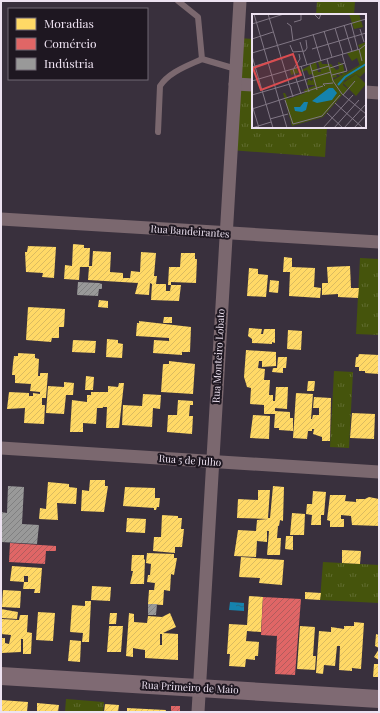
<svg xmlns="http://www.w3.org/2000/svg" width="380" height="713" viewBox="0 0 380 713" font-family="'Playfair Display',serif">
<defs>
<pattern id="grass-tufts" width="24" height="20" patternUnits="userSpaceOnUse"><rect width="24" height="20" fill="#45540c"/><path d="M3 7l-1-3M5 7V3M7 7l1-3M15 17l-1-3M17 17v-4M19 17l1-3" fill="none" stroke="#606c30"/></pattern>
<pattern id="water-ripples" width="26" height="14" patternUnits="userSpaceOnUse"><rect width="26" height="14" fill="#1583ad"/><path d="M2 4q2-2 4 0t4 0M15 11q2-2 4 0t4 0" fill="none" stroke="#296a85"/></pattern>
<pattern id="homes-hatch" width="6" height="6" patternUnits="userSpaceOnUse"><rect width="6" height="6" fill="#ffd966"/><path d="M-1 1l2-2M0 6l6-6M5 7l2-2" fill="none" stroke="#dabb60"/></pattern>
<pattern id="shops-hatch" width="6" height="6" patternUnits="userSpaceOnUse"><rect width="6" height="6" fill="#e06666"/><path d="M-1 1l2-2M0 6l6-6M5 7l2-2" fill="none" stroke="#b25c5d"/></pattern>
<pattern id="industry-hatch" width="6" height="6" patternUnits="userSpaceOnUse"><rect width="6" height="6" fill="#999"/><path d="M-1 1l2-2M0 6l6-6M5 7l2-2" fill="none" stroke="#808081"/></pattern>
</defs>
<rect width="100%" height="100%" fill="#39303d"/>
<g fill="url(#grass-tufts)">
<path d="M317,1h38l-1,14h-38z"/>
<path d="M238,38l15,1v88h74l-2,30 -95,-7z"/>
<path d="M360,258l19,1v76l-23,-1z"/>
<path d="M334,371l19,1 -4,76 -19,-1z"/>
<path d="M323,562l56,3v38l-59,-3z"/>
<path d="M66,699l38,3 -1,10h-38z"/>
</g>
<path fill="url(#water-ripples)" d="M230,602l14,1v8l-15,-1z"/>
<g fill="url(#homes-hatch)" fill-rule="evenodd">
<path d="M73,244l11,1v3h6l-1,18h3l1,-15 18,1 -1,20 13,1v5h7l1,-7 9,1 1,-20 15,1 -2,23h3l-1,8h10v7h4l1,-6h-3l1,-18h11l1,-14h14v6h2l-1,24 -25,-1v3h10l-2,16 -28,-1 1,-16 -2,-1 -1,12 -14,-1 3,-11 -50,-3 1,-13h-9l-1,13 -15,-1 1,-14 7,1z"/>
<path d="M28,246l28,1 -2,31 -12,-1 1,-4 -17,-1 -1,-20h2z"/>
<path d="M284,257l8,1v9l23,1 -1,19 7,1 -1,10 -31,-2 1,-24h-7z"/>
<path d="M350,266l1,22h8l-1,10 -20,-1v-3l-16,1v-12h6l-1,-16z"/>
<path d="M249,268l9,1v5l10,1 -2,22 -19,-1z"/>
<path d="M270,280l9,1 -1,12 -9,-1z"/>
<path d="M99,300l9,1v7l-10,-1z"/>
<path d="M28,307l37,2 -1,18h-5v11h-7l-1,4 -25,-2z"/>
<path d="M164,317h8v6h-9z"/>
<path d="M139,321l52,6 -1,25h-8v3l-29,-2 1,-13 15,1v-3l-33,-2 1,-13h2z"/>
<path d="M249,328l13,1 -1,5h2l1,-5h11v14l-3,-1v2l-20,-1v-4l-4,-3z"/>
<path d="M288,330l14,1 -1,19 -14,-1z"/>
<path d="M107,339l11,1v3l5,1 -1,14 -16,-1z"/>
<path d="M73,340l23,1 -1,12 -23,-1z"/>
<path d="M246,350l30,2v14l-14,1v-6h-3l-1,7 7,1 -1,11h6l-1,15h4v6h2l1,-14h12l-1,22 -12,-1v3l15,1v6h3v13l-14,-1v-2h-5l1,-14h-11v-9l-14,-1 1,-16 -4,-1 -3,-10z"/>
<path d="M18,353l17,1v4l4,1 -1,17h2v-3h8l-2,25h-4v7h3l-1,19 -20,-1 1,-15 -18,1 2,-17 20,1v3h4v-3l7,1v-2l-10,-1 1,-7 -16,-1v-8h-3l1,-12 1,-7h4z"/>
<path d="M359,354l20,1v19l-14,-1v-2h-6v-4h-4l1,-10h2z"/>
<path d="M278,357h9l-1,11h-3v5l-11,-1 1,-4h4z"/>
<path d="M169,361l26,3 -2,30 -32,-2 2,-28h6z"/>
<path d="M86,376l8,1 -1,13h-8z"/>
<path d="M308,381h7l-1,10h-7z"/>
<path d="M64,382l10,1 -1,12h-7l-2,19 -18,-1 2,-27 16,1z"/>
<path d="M119,383h5l-5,45h-13l1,-21h-4v1h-6l-1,16 -13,-1v9h-13l2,-32 15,2v-7h4v-3h17v-6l10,1z"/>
<path d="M296,393l17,1 -2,25h1l1,-4h6v-7h-6l1,-11 17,1 -1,43h-8v-4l-9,-3 1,-5h-2v2h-4l-1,8 -14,-1z"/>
<path d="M143,394l18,1 -1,14 -7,-1 -1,19 -30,-2 1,-20 19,1z"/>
<path d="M178,400l15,1v4h-3l-1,11h4l-1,18 -25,-2 1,-17h9z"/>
<path d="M352,413l23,1 -1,25 -24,-1z"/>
<path d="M253,415l17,1 -1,23 -19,-1z"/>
<path d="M90,480h15v6h3l-4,26 -23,-1 1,-21 7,1z"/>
<path d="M48,482l21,2v3l8,1 -1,16 -19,-1 1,17 -19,-1 1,-11 6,1z"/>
<path d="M273,486l11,1 -1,34 -3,-1 -1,6h-1l-1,12h4l-1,17h-13l2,-24h-2v11l-10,-1 -1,16 -22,-1 4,-26 18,1 1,-11 11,-1 -31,-1 1,-19 20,1v-10h12l-2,28h2z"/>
<path d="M125,487l30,1v10h5l-1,9h-2l-1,3h-2v-2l-31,-2z"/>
<path d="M313,491l13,1 -2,23h-3v10h-10l1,-10 -6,-1 1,-10h5z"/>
<path d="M330,495h16l-1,6 11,1v-3h9l4,-2 10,2v27l-27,-1 -1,-9 -10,-1v4h3v8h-14v-6l-3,-1z"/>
<path d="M292,513l13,1 -1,21h-14z"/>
<path d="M162,515l16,1v2h4l-1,11h3l-2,18h-7v6l-22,-2 1,-14h7z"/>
<path d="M127,518l19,1 -1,14 -19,-1z"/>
<path d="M286,536h7v14l-8,-1z"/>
<path d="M342,550l19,1 -1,13 -18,-1z"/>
<path d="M147,553l27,1v4h3l-3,17 -3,-1 -1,17 -6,-1 -1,15 -15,-1 1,-14h5l1,-7 -8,-1 1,-7h2l1,-11 -5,-1z"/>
<path d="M132,555h12v4l1,1 -1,24h-14l3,-13h-2z"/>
<path d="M241,557l43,3 -2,25 -23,-2 1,-5 -21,-1z"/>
<path d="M12,566l30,2 -2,25h-6l1,-4h-12l1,-7 -14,-1zM24,576h4v6h-4z"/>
<path d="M92,586l19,1 -1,14 -19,-1z"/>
<path d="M3,590l18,1 -1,17 -18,-1z"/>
<path d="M305,592l16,1 -1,7 -15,-1z"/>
<path d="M249,596l14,1 -2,35 -14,-1 -1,10 13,1 -1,14h-3v4l-9,-1 -1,8 -16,-1 1,-12h-3l2,-30 18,1z"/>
<path d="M85,601h6l-2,41h-7l1,-9 -13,-1 2,-27 13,1z"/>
<path d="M1,609l17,3 -1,7 -16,-1z"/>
<path d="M38,612l17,1 -2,28 -17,-1z"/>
<path d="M110,613h7l-1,11h-7z"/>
<path d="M129,613l5,1v8l13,1 1,-7 14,1 8,-4 6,14 -13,6 15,1v26l-33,-2v-8l-7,-1 -5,-1v9l-7,-1zM160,634h2v11h-2z"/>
<path d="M20,615h8l-1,17 5,1 -1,21h-8v-15h-2v13l-20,1v-15h4v5l4,1 2,-9 -10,-1v-13l1,-2 17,1z"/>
<path d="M354,622l10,1 -3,46 -9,-1v3l-13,-1 1,-24h-3l-2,20 -11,-1 -1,9 -7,-1 3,-42 12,1v-5l13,2v-3h10z"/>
<path d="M109,626h14l-2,26h-14z"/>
<path d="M300,626l15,1 -2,29h3l-1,14 -18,-1z"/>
<path d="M376,634l3,1v13l-4,-2z"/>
<path d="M70,640l11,1 -1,21 -12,-1z"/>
<path d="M379,649v11l-5,-3z"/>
<path d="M374,664h5v13h-6z"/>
<path d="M1,700l27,2 -1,10h-26z"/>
<path d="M37,703l22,2 -1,7h-21z"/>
<path d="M105,704l14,1 -1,7h-14z"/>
<path d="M127,708l39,2v2h-39z"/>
</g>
<g fill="url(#shops-hatch)">
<path d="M10,543l46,3v5h-10l-1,13 -36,-2z"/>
<path d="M263,597l38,2 -6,76 -20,-1 2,-38 -16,-1z"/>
<rect x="171" y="706" width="9" height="6"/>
</g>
<g fill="url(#industry-hatch)">
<path d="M78,282l21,1 3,1v5h-3l-1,7 -21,-1z"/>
<path d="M8,486l16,1 -2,37 17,1 -2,19 -36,-2v-30l6,1z"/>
<path d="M148,604h9l-1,11h-8z"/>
</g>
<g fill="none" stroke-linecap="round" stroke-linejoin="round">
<g stroke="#7b686f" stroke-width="6">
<path d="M178,1l20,16 4,42 34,10"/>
<path d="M158,132l2,-46c9,-14 27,-20 42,-27"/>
</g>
<g stroke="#7b686f" stroke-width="13">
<path d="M235,84l18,1"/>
<path d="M365,92l14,1"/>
<path d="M1,219l378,23"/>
<path d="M1,448l378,24"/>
<path d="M198,712l42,-711"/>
</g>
<path stroke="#7f6a73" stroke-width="18" d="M1,676l378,23"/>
</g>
<g text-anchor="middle" stroke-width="4" stroke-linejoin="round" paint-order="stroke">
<g font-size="10" fill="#ede2f1" stroke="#1e1721">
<text transform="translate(190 231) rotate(4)" y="4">Rua Bandeirantes</text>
<text transform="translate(218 356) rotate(-87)" y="4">Rua Monteiro Lobato</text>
<text transform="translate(190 460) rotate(4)" y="4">Rua 5 de Julho</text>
<text transform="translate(190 687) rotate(3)" y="4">Rua Primeiro de Maio</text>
</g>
</g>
<g transform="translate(252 14)">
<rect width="114" height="114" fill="#39303d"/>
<path d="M97,0h10l4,13 -9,2zM114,28v19l-3,-2 1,4 -4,3 -3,-8 -5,3 -5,-8 13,-4 -2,-4zM69,47l1,3h9l5,6 3,-1 -1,-7 5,2 2,11 -5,-2 1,3 -5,-2 1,3 -4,1 9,17 -19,22 -31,9 -9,-33h2l3,6 17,-6 -1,-3 12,-5h-9l1,-6 4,2 1,-4 -1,-3 -3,1 -2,-5 -16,5 -1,-5 6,-2 2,4 18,-10 2,10h3l-3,-10zM104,60l10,10 -10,12 -13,-13z" fill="#45540c"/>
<path d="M110,44l4,3v10l-6,6 -4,-3 -12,7 -1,4 5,4 -5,6 -10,-15 30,-17z" fill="#45540c"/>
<path d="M77,74h4l4,5 -5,7 -15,3 -5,-2zM52,88h4l-2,8 -4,2 -7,-1 -1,-4h6z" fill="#1583ad"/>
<path fill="none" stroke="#1583ad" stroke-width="2" d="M86,71l7,-8 21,-13"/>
<path fill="none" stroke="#817785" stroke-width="1" d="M2,0l33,114M16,0l25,83M62,0l5,5 2,-5M42,8l7,-2v-6M35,9l4,3 2,15M99,9l7,27M0,10l32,-10M92,11l8,26M83,14l8,26M108,15l4,13M72,17l8,26M61,20l8,27M0,25l21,-7M48,28l7,23M38,31l3,7 12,-1 2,-3 -1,-8M60,35l54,-16M107,35l3,12M0,39l114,-34M0,42l21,72M75,45l6,22M58,50l7,26M49,52l8,26M0,53l29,-9M42,54l6,-9 -1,-5M78,54l15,-5M41,55l8,25M60,57l17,-5M80,61l15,-4 -5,-17M0,67l108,-32 5,-4M81,67l9,13 24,20M73,72l-2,-2 10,-1M0,81l79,-23M91,81l12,-14M33,86l8,24M83,89l28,25M0,91l7,23M0,95l71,-23M75,99l16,15M18,105l18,-5M41,110l29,-8 18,-21M0,114l19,-6M71,114l30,-33M82,114l25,-28M92,114l21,-23M102,114l12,-13"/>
<path fill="#db4d50" fill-opacity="0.15" stroke="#db4d50" stroke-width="2" d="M41,40l8,21 -40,15 -8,-22z"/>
<rect width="114" height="114" fill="none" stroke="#ede2f1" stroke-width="2"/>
</g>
<rect width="380" height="713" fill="none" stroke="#ede2f1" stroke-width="4"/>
<rect x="8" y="8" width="140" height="72" fill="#1e1721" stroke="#716874"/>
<rect x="16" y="18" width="20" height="12" fill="#ffd966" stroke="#716874"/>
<text x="44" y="28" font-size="12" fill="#ede2f1">Moradias</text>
<rect x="16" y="38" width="20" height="12" fill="#e06666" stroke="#716874"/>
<text x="44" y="48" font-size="12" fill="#ede2f1">Comércio</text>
<rect x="16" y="58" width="20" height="12" fill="#999999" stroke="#716874"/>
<text x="44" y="68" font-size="12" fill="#ede2f1">Indústria</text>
</svg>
